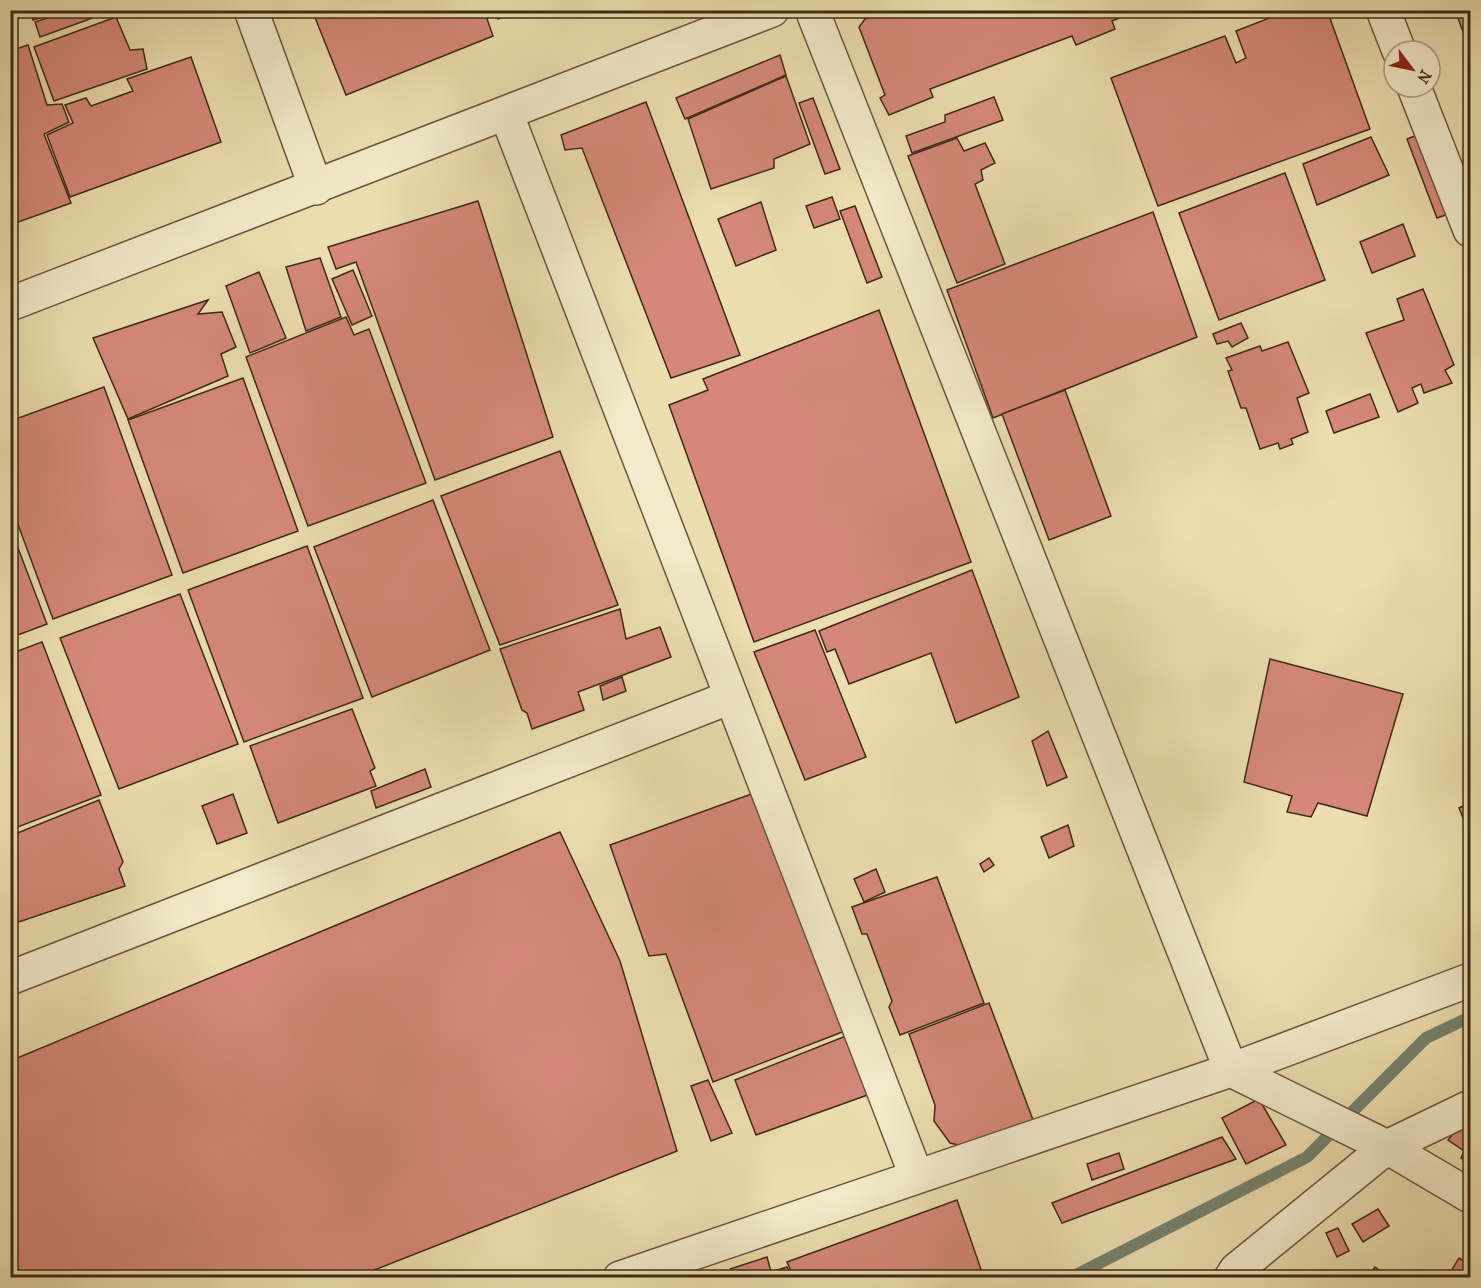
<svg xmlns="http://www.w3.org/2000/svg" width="1481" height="1288" viewBox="0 0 1481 1288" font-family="'IM FELL French Canon',serif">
<rect width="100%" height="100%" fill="#ecdeaf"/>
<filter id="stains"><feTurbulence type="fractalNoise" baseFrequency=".00333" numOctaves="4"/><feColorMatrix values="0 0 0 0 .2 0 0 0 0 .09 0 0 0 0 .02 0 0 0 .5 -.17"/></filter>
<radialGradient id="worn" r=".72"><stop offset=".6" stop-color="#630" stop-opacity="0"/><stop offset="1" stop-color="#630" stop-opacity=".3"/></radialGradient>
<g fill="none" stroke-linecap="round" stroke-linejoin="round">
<path stroke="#75826e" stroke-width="12" d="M1070,1278l237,-121 119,-119 44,-21"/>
</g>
<g fill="#d58879" stroke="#3e2a18" stroke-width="1.5">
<path d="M29,10h36l-32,10z"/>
<path d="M71,10l38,2 -69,25 -5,-15z"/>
<path d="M312,10h172l9,26 -147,59z"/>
<path d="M495,10h22l-19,9z"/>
<path d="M889,10h250l-27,11 3,8 -39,16 -4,-9 -142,53 3,8 -44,18 -9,-17 5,-3 -26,-68 6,-8z"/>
<path d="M1290,10h37l43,119 -212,77 -47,-128 114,-42 11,27 10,-5 -10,-27z"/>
<path d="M1455,10h15v41z"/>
<path d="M116,17l14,33 13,-1 4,20 -93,32 -20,-54z"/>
<path d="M28,45l19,60 15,-1 7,18 -25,12 27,69 -61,22v-174z"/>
<path d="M780,55l6,20 -101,44 -9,-21z"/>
<path d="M191,57l30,85 -151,55 -23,-62 26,-12 -8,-18 21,-7 5,8 42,-15 -6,-12z"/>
<path d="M786,76l24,68 -36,15v9l-63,21 -23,-70z"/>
<path d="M994,97l9,23 -91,33 -6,-17 39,-14v-7z"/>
<path d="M813,98l27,71 -15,5 -26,-71z"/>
<path d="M646,102l94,253 -69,23 -89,-230 -17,2 -4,-15z"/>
<path d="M1423,133l31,79 -17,6 -30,-79z"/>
<path d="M1371,137l18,38 -72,30 -14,-41z"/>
<path d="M957,138l7,13 21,-8 10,20 -14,7 2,10 -8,4 30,80 -48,19 -49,-127z"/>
<path d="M1285,173l40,107 -106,40 -40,-107z"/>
<path d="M832,197l8,22 -26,9 -8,-22z"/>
<path d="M478,201l75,236 -118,43 -79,-218 -20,7 -8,-22z"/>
<path d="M761,202l15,48 -40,16 -18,-47z"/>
<path d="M855,206l27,71 -15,6 -27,-72z"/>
<path d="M1153,212l44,125 -204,81 -46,-128z"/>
<path d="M1403,224l12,32 -43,17 -12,-31z"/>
<path d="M320,258l21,59 -35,14 -20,-64z"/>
<path d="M353,270l19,46 -20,9 -20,-46z"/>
<path d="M259,272l27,66 -36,15 -24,-67z"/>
<path d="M1423,289l31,76 -9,5 7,13 -28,10 -3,-9 -9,4 6,15 -20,9 -32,-79 38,-13 -7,-21z"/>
<path d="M208,300l-10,14 24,-2 14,35 -15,7 7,22 -100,43 -35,-81z"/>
<path d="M879,310l92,252 -217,80 -85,-237 39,-15 -5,-11z"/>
<path d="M346,317l8,18 15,-6 57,154 -118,43 -62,-169z"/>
<path d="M1241,323l7,15 -16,9 -4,-6 -11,3 -4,-10z"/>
<path d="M1288,342l21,51 -12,5 11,34 -17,7 2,5 -13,5 -2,-6 -18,6 -14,-41h-5l-13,-37 4,-1 -6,-12 34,-12 2,5z"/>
<path d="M243,378l55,153 -115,42 -55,-153z"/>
<path d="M104,387l68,188 -119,44 -43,-116v-82z"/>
<path d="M1065,390l46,126 -62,24 -47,-126z"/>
<path d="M1370,394l9,23 -45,16 -8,-22z"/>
<path d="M560,451l58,154 -118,40 -59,-149z"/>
<path d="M433,500l57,150 -118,47 -58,-150z"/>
<path d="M10,527l37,97 -37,14z"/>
<path d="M307,546l56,152 -119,44 -56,-152z"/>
<path d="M972,570l47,127 -63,26 -25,-70 -82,31 -14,-35 -8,3 -8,-21z"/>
<path d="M180,594l58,150 -119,45 -59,-151z"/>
<path d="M620,609l6,30 34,-12 11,30 -93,35 6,18 -52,19 -5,-16 -5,-3 -22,-61z"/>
<path d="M815,630l51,127 -61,23 -51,-128z"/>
<path d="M42,642l59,153 -91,35v-176z"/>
<path d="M1270,659l133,35 -36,122 -49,-13 -7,14 -24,-5 5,-16 -48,-14z"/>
<path d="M622,677l4,14 -23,9 -3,-14z"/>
<path d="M352,709l23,59 -5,3 6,15 -98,37 -28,-77z"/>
<path d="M1048,731l19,46 -20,9 -15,-45z"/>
<path d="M425,769l6,18 -55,21 -5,-17z"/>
<path d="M757,792l93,237 -137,53 -47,-128 -17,2 -39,-111z"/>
<path d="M233,794l14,39 -30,11 -15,-38z"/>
<path d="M99,800l24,62 -4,7 6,17 -115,39v-89z"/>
<path d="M1470,803v17l-5,3 -6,-15z"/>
<path d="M1068,825l6,21 -25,12 -8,-21z"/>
<path d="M560,832l60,129 57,190 -323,127h-344v-217z"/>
<path d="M989,858l5,7 -10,7 -4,-8z"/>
<path d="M876,869l9,23 -21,10 -10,-23z"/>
<path d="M937,877l47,126 -84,32 -11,-28 3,-6 -25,-67h-5l-10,-27z"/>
<path d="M989,1003l46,122 -64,23 -21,-5 -16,-22 1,-16 -26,-71z"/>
<path d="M851,1034l22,59 -117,42 -21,-55z"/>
<path d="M708,1080l24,53 -21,8 -20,-55z"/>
<path d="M1259,1099l27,46 -40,19 -24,-46z"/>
<path d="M1469,1114l1,2v48l-9,-6 3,-7 -16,-11z"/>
<path d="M1222,1137l14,22 -174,64 -10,-20z"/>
<path d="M1119,1153l5,16 -32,11 -5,-16z"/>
<path d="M957,1200l27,78h-190l-7,-16z"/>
<path d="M1378,1209l11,17 -26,16 -11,-18z"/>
<path d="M1338,1228l11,23 -12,6 -11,-24z"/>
<path d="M767,1257l4,15 16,-5 5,11h-60l-2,-9z"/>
<path d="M1459,1258l11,7v13l-22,-2z"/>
<path d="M1375,1267l15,11h-30l4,-6 5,3z"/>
</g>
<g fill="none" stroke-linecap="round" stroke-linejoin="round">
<g stroke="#6a573e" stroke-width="36">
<g id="minor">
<path d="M251,10l65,178"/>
<path d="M812,10l419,1060 156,77 83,49"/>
<path d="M1383,10l16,41"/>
<path d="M1414,87l56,143"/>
<path d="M506,113l410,1062"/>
<path d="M10,304l762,-294"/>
<path d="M10,978l721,-281"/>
<path d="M620,1278l611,-208 239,-90"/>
<path d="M1231,1278l5,-8 151,-123 83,-40"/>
</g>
</g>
<use href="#minor" stroke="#f3eacb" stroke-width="33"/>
</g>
<rect width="1481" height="1288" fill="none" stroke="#ecdeaf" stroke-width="36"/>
<rect x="12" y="12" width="1457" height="1264" fill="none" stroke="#3e2a18" stroke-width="3"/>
<rect x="18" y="18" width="1445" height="1252" fill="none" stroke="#3e2a18" stroke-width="1.5"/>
<g transform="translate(1412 69) rotate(122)"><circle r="28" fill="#f3eacb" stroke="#ab9d83" stroke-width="1.5"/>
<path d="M0-4.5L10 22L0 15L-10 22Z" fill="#8f2418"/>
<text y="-9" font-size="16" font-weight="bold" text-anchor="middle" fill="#3e2a18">N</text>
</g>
<rect width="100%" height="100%" filter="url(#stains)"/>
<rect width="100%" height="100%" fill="url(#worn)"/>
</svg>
